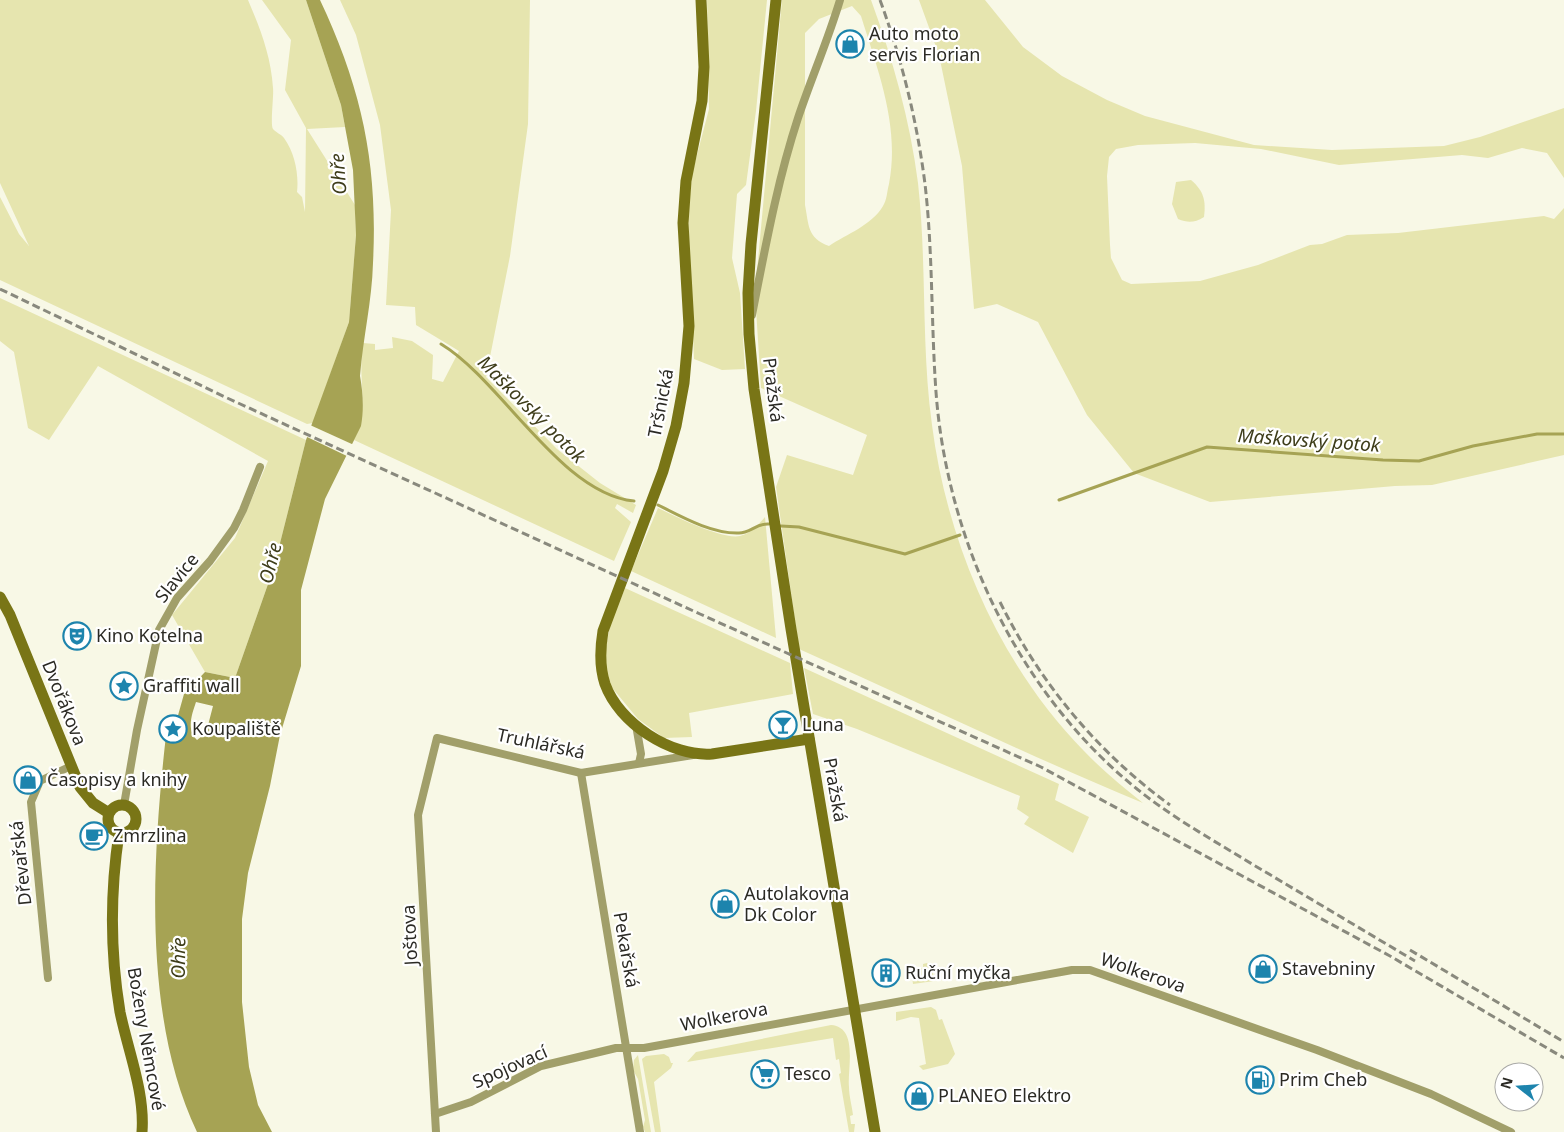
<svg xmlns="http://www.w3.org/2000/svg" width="1564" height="1132" viewBox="0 0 1564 1132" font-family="'Noto Sans',sans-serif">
<rect width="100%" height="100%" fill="#f8f8e6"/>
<g fill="#e6e5af" fill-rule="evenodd">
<path d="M0,0h248c12,28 23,56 25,88 1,7 -3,37 0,41 2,3 8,5 11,9 11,15 15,37 13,54l5,5 3,15 1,-84 -21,-38 6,-50 -29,-40h44l35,105 4,22 -38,2 48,76 1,30 -7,87 -36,101 -6,1 -307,-144v-83l19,37 10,12 -29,-63z"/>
<path d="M340,0h190l-2,124 -18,132 -24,121 71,72 43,34 36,22 -3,8 -16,-9 -2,4 16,14 -17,39 -260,-121c16,-30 3,-64 9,-97l12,1v6l18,-2 -1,-11 20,4 21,14 -1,24 11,3 16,-31 -43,-26 -1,-18 -29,-2 5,-95 -11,-85 -24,-90z"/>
<path d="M707,0h60l-11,111 -10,74 -9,9 -5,64 8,35 5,76 -23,1 -28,-11 -6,-144 4,-41 17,-65z"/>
<path d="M782,0h89c22,60 39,120 47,183 9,80 3,162 14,242 15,118 68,241 152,326 18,19 39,36 59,52 -116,-48 -229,-103 -344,-154l-23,-162 11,-32 66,20 14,-40 -106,-47 -6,-95zM852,6l9,10c17,55 39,110 28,168 -2,7 -2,16 -6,22 -11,19 -36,28 -54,40 -22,-8 -20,-21 -24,-41v-172l14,-14z"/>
<path d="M919,0h66l38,47 39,29 45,24 38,16 109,29 78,5 112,-4 36,-9 84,-29v70l-17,-25 -25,-5 -34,10 -26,-3 -123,10 -78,-16 -66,-6 -57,2 -22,4 -7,8 -2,19 3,69 1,13 11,22 9,4 69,-3 58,-16 52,-20 12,-1 25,-9 51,-2 146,-17 10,3 10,-11v247l-132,30 -37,1 -185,16 -76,-29 -47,-58 -49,-93 -41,-18 -23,5 -12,-143 -23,-111z"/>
<path d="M1191,180c13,11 15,21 13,37 -10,6 -16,6 -26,2l-6,-15 4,-22z"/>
<path d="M0,298l306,142 -32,127 -39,111 -30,-6 -33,-57 63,-77 33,-77 -170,-95 -49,74 -21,-12 -14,-76 -14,-11z"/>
<path d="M658,508c16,8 65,32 82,28 11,-3 18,-11 25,-19l11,121 -145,-67z"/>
<path d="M625,588l165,75 3,31 -104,19 3,24 -28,1 -26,-19 -29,-35 -3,-14v-23l4,-22z"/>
<path d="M804,668l255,116 -4,16 34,17 -16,36 -49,-29 5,-7 -12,-8 3,-13 -163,-67 -44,-15z"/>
<path d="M927,963l5,3 2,15 -21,3 -2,-15 12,-1v-4z"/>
<path d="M931,1007l5,3 3,10 3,-1 13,35 -7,10 -25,6 -4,-4 7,-2 -7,-46 -8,-1 -15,4v-9z"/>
<path d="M831,1025c28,2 16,45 18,62 0,9 3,19 4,28l-3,1 1,8h4l-1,8h-5l-10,-58 2,-1 -2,-14 -3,1 -3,-22 -146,24 9,-10z"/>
<path d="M664,1054l5,3 2,6h2l-2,5 -17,14 7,50h-6l-13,-73 4,-3z"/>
<path d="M638,1055l13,77h-6l-2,-5 2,-7 -7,-41 -5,-9 1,-10z"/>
</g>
<path fill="#a6a354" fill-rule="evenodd" d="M306,0h14c42,89 58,164 53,263 -1,38 -10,75 -13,113 3,17 4,33 1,50l-36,73 -24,91v76l-21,69 -10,51 -22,87 -6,46v83l7,65 9,38 14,27h-75c-57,-119 -44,-287 -29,-414l9,1 7,-25 21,-22 30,6 39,-111 32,-127 43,-118 7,-87 -3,-65 -12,-65zM196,702l17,4 -7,27 -9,7c-11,-10 -5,-26 -1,-38z"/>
<path fill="#f8f8e6" d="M310,425l44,20 -5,12 -44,-21z"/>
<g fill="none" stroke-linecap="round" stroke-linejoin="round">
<g stroke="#a6a354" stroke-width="3">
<path d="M441,344c60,36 120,150 193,157"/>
<path d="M1059,500l148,-53 176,13 36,1 54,-15 64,-12h27"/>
<path d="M658,505c24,12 54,29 81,28 11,0 18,-10 30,-9"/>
<path d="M781,526l18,1 106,27 55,-19"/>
</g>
<g stroke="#a19f6a" stroke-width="8">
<path d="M752,315c13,-66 25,-133 46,-197 13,-39 30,-78 42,-118"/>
<path d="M636,725l5,29 -2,9"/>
<path d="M581,773l59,359"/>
<path d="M124,805l13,-75 22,-100 18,-32 33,-37 24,-33 9,-18 17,-43"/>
<path d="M48,978l-17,-176 9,-21 31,-15"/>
<path d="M435,1114l36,-12 70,-36 75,-18h28l428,-78h18l227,80 114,44 80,38"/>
<path d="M436,1132l-18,-317 19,-77 144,35 112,-18"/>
</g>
<g stroke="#797516" stroke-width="11">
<path d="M701,0l3,67 -2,34 -16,80 -3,42 6,103 -5,57 -8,43 -13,45 -60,160c-3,18 -4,35 2,53 14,39 66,73 107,70l97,-15"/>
<path d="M776,0l-25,244 -3,49 1,41 5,55 37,240 84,503"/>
<path d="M0,597l10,18 70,172 13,16 16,10"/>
<circle cx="122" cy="819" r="14"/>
<path d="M119,833c-9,60 -9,119 1,179 8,39 25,80 22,120"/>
</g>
<g stroke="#89897d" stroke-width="3" stroke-dasharray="8 4" stroke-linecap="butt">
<path d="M880,0c22,60 37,121 45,184 8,69 6,139 11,208 11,150 83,302 201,397 36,29 76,51 115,75 54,32 109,65 163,97"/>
<path d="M0,289l225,108 475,217 341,153 349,189 174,102"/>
<path d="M1000,602c40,81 97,150 170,203"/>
<path d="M1410,950l154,92"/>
</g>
</g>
<defs>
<g id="shop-ring" transform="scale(1.4375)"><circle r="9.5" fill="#fff" stroke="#1d84ad" stroke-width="1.5"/><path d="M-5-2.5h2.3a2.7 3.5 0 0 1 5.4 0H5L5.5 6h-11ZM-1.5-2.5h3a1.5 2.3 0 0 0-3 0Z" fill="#1d84ad"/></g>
<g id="theatre-ring" transform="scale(1.4375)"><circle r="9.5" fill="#fff" stroke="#1d84ad" stroke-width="1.5"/><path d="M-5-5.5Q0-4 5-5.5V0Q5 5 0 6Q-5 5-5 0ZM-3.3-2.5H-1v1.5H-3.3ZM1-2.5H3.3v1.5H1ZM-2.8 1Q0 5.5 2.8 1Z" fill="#1d84ad"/></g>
<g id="sight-ring" transform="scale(1.4375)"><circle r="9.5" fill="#fff" stroke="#1d84ad" stroke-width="1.5"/><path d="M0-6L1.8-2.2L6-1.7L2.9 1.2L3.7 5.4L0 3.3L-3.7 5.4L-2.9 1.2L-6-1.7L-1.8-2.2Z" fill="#1d84ad"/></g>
<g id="bar-ring" transform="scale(1.4375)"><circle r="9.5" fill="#fff" stroke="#1d84ad" stroke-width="1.5"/><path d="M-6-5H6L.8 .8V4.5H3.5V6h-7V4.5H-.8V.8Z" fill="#1d84ad"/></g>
<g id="cafe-ring" transform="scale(1.4375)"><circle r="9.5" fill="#fff" stroke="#1d84ad" stroke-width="1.5"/><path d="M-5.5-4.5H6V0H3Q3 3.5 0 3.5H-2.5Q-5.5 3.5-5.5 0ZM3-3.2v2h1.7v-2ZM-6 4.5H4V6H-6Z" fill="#1d84ad"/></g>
<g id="building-ring" transform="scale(1.4375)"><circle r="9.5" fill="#fff" stroke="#1d84ad" stroke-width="1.5"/><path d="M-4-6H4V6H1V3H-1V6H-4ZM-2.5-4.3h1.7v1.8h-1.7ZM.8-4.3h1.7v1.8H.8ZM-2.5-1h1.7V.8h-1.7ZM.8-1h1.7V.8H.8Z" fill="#1d84ad"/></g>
<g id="supermarket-ring" transform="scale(1.4375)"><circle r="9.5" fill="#fff" stroke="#1d84ad" stroke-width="1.5"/><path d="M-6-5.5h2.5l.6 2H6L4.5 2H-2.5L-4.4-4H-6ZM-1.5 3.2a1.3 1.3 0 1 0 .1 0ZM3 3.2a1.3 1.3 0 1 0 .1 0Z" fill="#1d84ad"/></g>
<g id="fuel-ring" transform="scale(1.4375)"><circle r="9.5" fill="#fff" stroke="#1d84ad" stroke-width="1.5"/><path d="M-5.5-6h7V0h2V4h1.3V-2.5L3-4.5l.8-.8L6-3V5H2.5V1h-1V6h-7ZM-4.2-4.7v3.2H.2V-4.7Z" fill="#1d84ad"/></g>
</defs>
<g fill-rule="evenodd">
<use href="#shop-ring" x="850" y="44"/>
<use href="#theatre-ring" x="77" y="636"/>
<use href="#sight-ring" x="124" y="686"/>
<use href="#bar-ring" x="783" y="725"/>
<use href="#sight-ring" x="173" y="729"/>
<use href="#shop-ring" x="28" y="780"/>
<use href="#cafe-ring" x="94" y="836"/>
<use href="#shop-ring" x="725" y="904"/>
<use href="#shop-ring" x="1263" y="969"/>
<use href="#building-ring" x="886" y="973"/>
<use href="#supermarket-ring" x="765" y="1074"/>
<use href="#fuel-ring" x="1260" y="1080"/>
<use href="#shop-ring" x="919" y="1096"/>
</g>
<g text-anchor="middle" stroke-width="4.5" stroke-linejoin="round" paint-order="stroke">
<g font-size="18" fill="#2b2a24" stroke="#fff" text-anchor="start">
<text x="869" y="40">Auto moto<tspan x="869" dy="21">servis Florian</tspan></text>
<text x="96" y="642">Kino Kotelna</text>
<text x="143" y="692">Graffiti wall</text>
<text x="802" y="731">Luna</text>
<text x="192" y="735">Koupaliště</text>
<text x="47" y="786">Časopisy a knihy</text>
<text x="113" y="842">Zmrzlina</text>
<text x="744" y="900">Autolakovna<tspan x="744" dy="21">Dk Color</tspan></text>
<text x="1282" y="975">Stavebniny</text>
<text x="905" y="979">Ruční myčka</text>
<text x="784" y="1080">Tesco</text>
<text x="1279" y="1086">Prim Cheb</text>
<text x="938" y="1102">PLANEO Elektro</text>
</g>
<g font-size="18" fill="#2b2a24" stroke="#fff">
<text transform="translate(773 390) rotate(83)" y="6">Pražská</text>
<text transform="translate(661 403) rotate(-79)" y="6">Tršnická</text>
<text transform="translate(177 578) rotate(-51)" y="6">Slavice</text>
<text transform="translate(64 703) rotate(68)" y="6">Dvořákova</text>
<text transform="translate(541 744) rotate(12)" y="6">Truhlářská</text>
<text transform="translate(835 790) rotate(80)" y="6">Pražská</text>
<text transform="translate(21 863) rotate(-96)" y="6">Dřevařská</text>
<text transform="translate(410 935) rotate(-93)" y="6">Joštova</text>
<text transform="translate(626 950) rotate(80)" y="6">Pekařská</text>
<text transform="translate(1143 973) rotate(19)" y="6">Wolkerova</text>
<text transform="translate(724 1017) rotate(-11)" y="6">Wolkerova</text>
<text transform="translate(146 1039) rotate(80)" y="6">Boženy Němcové</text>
<text transform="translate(510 1067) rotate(-24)" y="6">Spojovací</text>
</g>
<g font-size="19" font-style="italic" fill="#3e3d1a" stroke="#fff">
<text transform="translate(338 174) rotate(-94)" y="7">Ohře</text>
<text transform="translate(532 409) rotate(45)" y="7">Maškovský potok</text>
<text transform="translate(1309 440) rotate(4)" y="7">Maškovský potok</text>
<text transform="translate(270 563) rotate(-76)" y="7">Ohře</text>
<text transform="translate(178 958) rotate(-89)" y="7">Ohře</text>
</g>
</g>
<g transform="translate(1519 1087) rotate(287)"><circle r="24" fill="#ffffff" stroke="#aaaaa7"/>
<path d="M0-4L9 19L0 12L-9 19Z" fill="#1d84ad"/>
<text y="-8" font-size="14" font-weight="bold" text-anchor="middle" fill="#2b2a24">N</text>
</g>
</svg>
